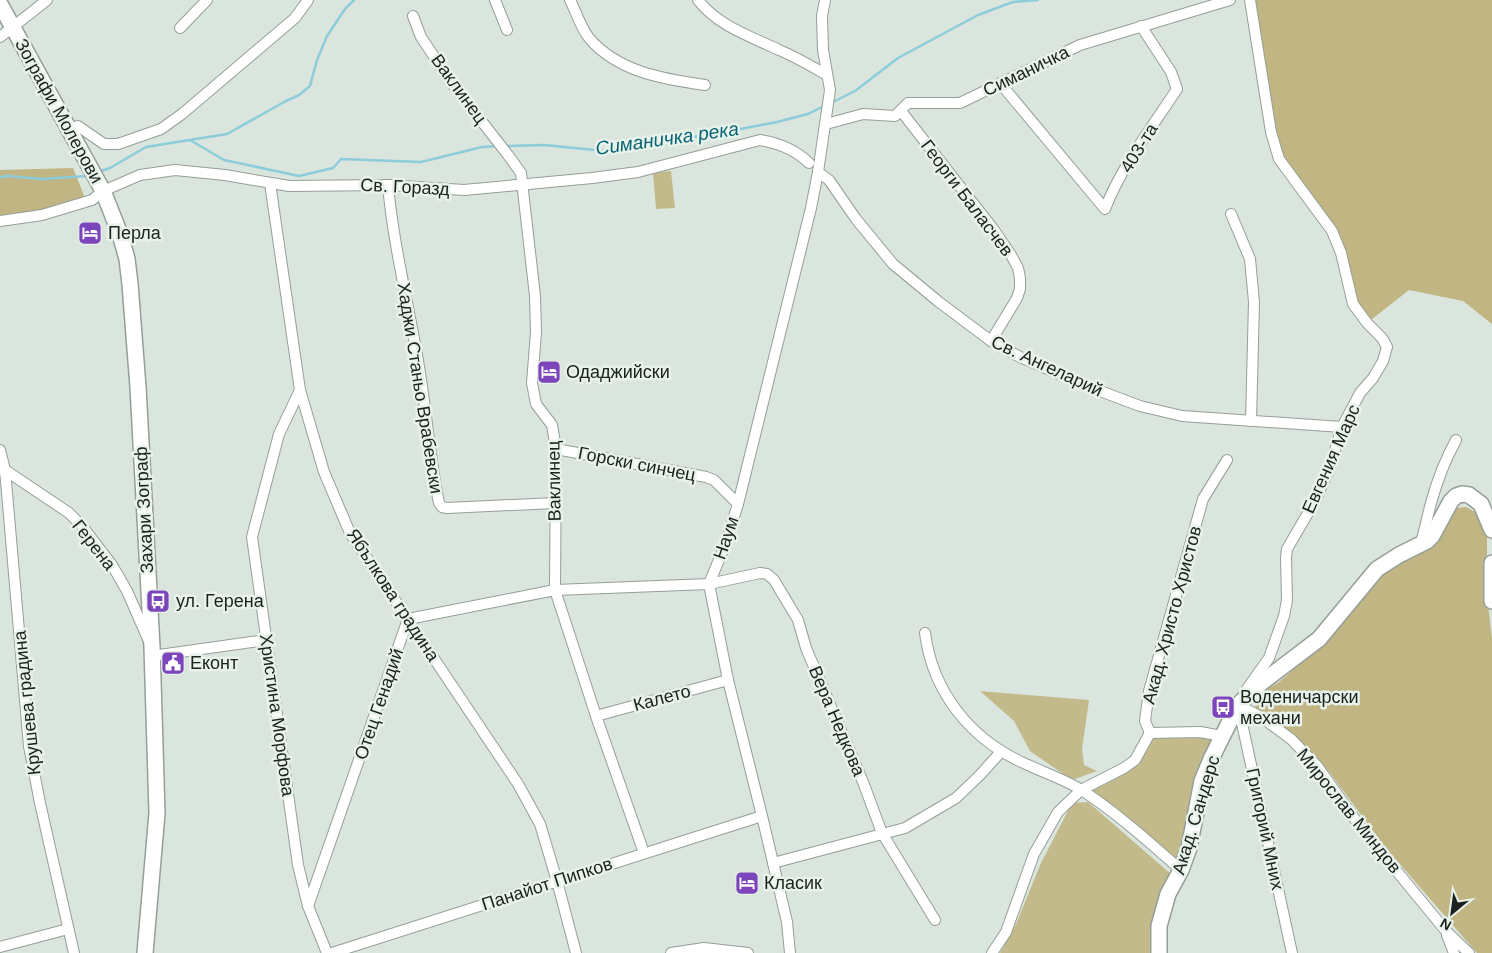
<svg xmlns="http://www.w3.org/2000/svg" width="1492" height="953" viewBox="0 0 1492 953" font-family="Helvetica,sans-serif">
<rect width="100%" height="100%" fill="#dae5dd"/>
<g fill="#c3ba8b">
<path d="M671,171l4,37 -19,1 -3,-36z"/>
<path d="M980,691l109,9 -7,49 2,16 13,6 -25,9 -42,-29 -16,-30z"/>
<path d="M1198,733l16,5 -29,107 -9,17 -87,-73 34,-16 25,-39z"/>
<path d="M1088,802l84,73 -21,53v25h-151l16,-29 25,-61 31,-60z"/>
</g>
<g fill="#c0b583">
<path d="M1250,0h242v324l-29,-23 -54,-11 -42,33 -14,-19 -12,-51 -62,-94z"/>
<path d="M73,168l12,30 -43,13 -42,6v-47z"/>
<path d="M1466,507l13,7 8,18v64l5,43v314h-15l-92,-106 -55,-74 -31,-34 -44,-31 3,-13 21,-13 41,-35 58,-73 70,-57 8,-9z"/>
</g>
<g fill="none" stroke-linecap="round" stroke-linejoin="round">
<g stroke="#8cccdb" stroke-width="2.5">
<path d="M831,103l24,-12 43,-33 80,-43 35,-13 25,-2"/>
<path d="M190,140l34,20 75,16 34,-8 8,-9 80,3 61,-15 15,-1"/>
<path d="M505,146l39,-1 61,6 125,-20 47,-9 31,-8 16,-8"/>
<path d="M98,172l12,-4 36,-21 81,-13 59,-33 13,-6 11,-9 7,-26 10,-24 18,-27 9,-9"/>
<path d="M0,177l8,-1 34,3 46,-3"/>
</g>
<g stroke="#949f97" stroke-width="12">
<g id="street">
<path d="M495,0l12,30"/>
<path d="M570,0c6,12 11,28 19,38 29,34 74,41 116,47"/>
<path d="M698,0c20,26 52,36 81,50 17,7 32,16 48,25"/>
<path d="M413,16l8,21 30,45 57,73 13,18 14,123 1,36 -4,51 4,21 16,21 4,24 -1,141 41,126 48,137"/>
<path d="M180,28l27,-28"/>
<path d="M0,37l47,-37"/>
<path d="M1000,83l105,126c16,-42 48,-83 72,-120l-6,-17 -30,-46"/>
<path d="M901,111l93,119 17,25 7,13 2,10v11l-3,9 -26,43"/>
<path d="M826,124l37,-10 32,2 13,-13h52l120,-58 150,-45"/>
<path d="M69,129l9,-3 26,18h14l43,-15 21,-15 113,-96 13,-18"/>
<path d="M818,172l11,8 27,39 37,45 46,38 52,39 29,16 64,28 56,21 42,10 160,11"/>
<path d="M270,183l30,207 24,82 26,61 168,251 22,40 17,57 19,72"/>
<path d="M388,185c5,57 19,113 29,170 9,49 12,99 22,148l3,4 5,1 109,-5"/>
<path d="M1231,214l19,45 4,43 -3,119"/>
<path d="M0,221l42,-6 50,-15 11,-9 37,-16 35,-5 50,5 64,11 99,-1 76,5 128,-12 46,-6 122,-32c18,3 36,10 49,23"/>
<path d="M300,390l-21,44 -27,103 46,328 10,41 19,47"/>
<path d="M556,449l150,28 8,3 24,24"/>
<path d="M0,450l5,20 24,276 11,57 34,150"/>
<path d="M2,470h3l64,43 13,13 30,39 15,26 21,48"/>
<path d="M1420,545c5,-14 7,-28 11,-42 6,-22 14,-43 25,-63"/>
<path d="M925,633c8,61 47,108 103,132 17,8 35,14 52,24 36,23 69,53 101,81"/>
<path d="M152,656l114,-16"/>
<path d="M1247,689l22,-31 15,-42 3,-16 -1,-43 1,-8 28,-48 15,-34 12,-40 18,-34 13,-15 10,-17 4,-14 -5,-9 -15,-15 -14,-19 -12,-51 -9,-22 -53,-72 -8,-27 -21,-132"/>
<path d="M1238,705l23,12 30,22 26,27 45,63 84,102 23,22"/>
<path d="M1238,705l54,248"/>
<path d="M596,716l132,-36"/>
<path d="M1150,733l-5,-12 4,-30 54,-192 24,-39"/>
<path d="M1150,733l50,-1 22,4"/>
<path d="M773,863l132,-35 51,-30 24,-23 18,-20 2,-5"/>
<path d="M308,906l100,-287 147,-29 154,-6 51,-11 7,1 7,6 24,40 8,28 57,134 19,51 53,87"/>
<path d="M1447,935l7,18"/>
<path d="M0,947l68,-18"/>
<path d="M332,953l430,-137"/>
<path d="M671,953l33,-5 44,5"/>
<path d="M790,953l-3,-31 -25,-106 -34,-136 -19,-96 16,-39 13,-41 73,-296 7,-36 12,-82 -7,-40 -1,-34 3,-16"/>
<path d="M992,953l14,-21 28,-78 24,-42 23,-22 43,-22 11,-8 15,-27"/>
</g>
</g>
<g stroke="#949f97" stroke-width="18">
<g id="secondary">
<path d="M0,4l103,187 17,43 7,25 3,25 8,103 14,260 5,166 -12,140"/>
<path d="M1492,563v38"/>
<path d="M1159,953v-27l9,-32 13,-24 8,-22 13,-67 10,-24 26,-52 23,-22 58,-44 58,-70 22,-14 28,-14 5,-5 19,-35 5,-5 6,-2 7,1 12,9 11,26"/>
</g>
</g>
<use href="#street" stroke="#fff" stroke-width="10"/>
<use href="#secondary" stroke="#fff" stroke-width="15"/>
</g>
<defs>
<g id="hotel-square" transform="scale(1.25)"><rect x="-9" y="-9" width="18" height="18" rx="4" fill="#7d45bb" stroke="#e7f2ea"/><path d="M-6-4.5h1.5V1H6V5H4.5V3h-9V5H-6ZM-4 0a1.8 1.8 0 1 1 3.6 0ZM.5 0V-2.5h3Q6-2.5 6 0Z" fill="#fff"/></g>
<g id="bus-square" transform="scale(1.25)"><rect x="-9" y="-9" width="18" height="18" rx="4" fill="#7d45bb" stroke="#e7f2ea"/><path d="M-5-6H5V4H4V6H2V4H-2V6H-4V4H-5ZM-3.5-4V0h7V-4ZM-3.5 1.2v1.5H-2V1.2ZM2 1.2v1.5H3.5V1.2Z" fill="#fff"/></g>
<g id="civic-square" transform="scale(1.25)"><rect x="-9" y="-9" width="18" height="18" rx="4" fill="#7d45bb" stroke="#e7f2ea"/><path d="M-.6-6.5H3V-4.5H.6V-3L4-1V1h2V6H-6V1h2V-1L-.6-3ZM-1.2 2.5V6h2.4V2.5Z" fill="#fff"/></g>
</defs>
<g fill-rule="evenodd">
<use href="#hotel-square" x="90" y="233"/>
<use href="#hotel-square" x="549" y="372"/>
<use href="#bus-square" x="158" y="601"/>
<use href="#civic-square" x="173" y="663"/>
<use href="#bus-square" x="1223" y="707"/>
<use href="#hotel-square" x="747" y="883"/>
</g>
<g text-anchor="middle" stroke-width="5" stroke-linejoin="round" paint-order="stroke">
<g font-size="18" fill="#1c201e" stroke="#e7f2ea">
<text transform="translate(1026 71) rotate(-26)" y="6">Симаничка</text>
<text transform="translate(459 89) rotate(54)" y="6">Ваклинец</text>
<text transform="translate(59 111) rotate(61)" y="6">Зографи Молерови</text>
<text transform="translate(1139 148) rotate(-58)" y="6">403-та</text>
<text transform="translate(405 187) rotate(3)" y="6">Св. Горазд</text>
<text transform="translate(967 198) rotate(53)" y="6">Георги Баласчев</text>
<text transform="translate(1047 366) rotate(25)" y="6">Св. Ангеларий</text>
<text transform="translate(420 388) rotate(81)" y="6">Хаджи Станьо Врабевски</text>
<text transform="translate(1331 459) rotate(-66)" y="6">Евгения Марс</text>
<text transform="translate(637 464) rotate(11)" y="6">Горски синчец</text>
<text transform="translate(554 481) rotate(-91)" y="6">Ваклинец</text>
<text transform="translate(144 510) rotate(-93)" y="6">Захари Зограф</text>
<text transform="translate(726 538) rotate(-71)" y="6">Наум</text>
<text transform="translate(94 545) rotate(52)" y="6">Герена</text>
<text transform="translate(393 595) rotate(57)" y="6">Ябълкова градина</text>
<text transform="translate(1172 615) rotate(-75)" y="6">Акад. Христо Христов</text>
<text transform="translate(662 698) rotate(-15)" y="6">Калето</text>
<text transform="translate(27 703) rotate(-96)" y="6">Крушева градина</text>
<text transform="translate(379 704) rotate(-71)" y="6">Отец Генадий</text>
<text transform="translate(277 715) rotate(82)" y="6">Христина Морфова</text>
<text transform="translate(837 721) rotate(67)" y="6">Вера Недкова</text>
<text transform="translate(1349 811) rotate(51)" y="6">Мирослав Миндов</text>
<text transform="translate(1196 815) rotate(-73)" y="6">Акад. Сандерс</text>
<text transform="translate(1265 829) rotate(78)" y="6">Григорий Мних</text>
<text transform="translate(547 884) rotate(-18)" y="6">Панайот Пипков</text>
</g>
<g font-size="18" fill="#1c201e" stroke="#e7f2ea" text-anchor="start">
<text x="108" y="239">Перла</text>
<text x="566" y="378">Одаджийски</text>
<text x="176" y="607">ул. Герена</text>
<text x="190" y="669">Еконт</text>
<text x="1240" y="703">Воденичарски<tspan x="1240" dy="21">механи</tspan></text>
<text x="764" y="889">Класик</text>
</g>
<g font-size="19" font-style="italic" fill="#076272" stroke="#e7f2ea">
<text transform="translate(667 138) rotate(-8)" y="7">Симаничка река</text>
</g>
</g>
<g transform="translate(1452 913) rotate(209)" stroke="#e7f2ea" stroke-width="4" paint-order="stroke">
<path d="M0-4L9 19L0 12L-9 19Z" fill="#1c201e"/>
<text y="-8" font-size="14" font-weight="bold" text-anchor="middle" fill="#1c201e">N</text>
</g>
</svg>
